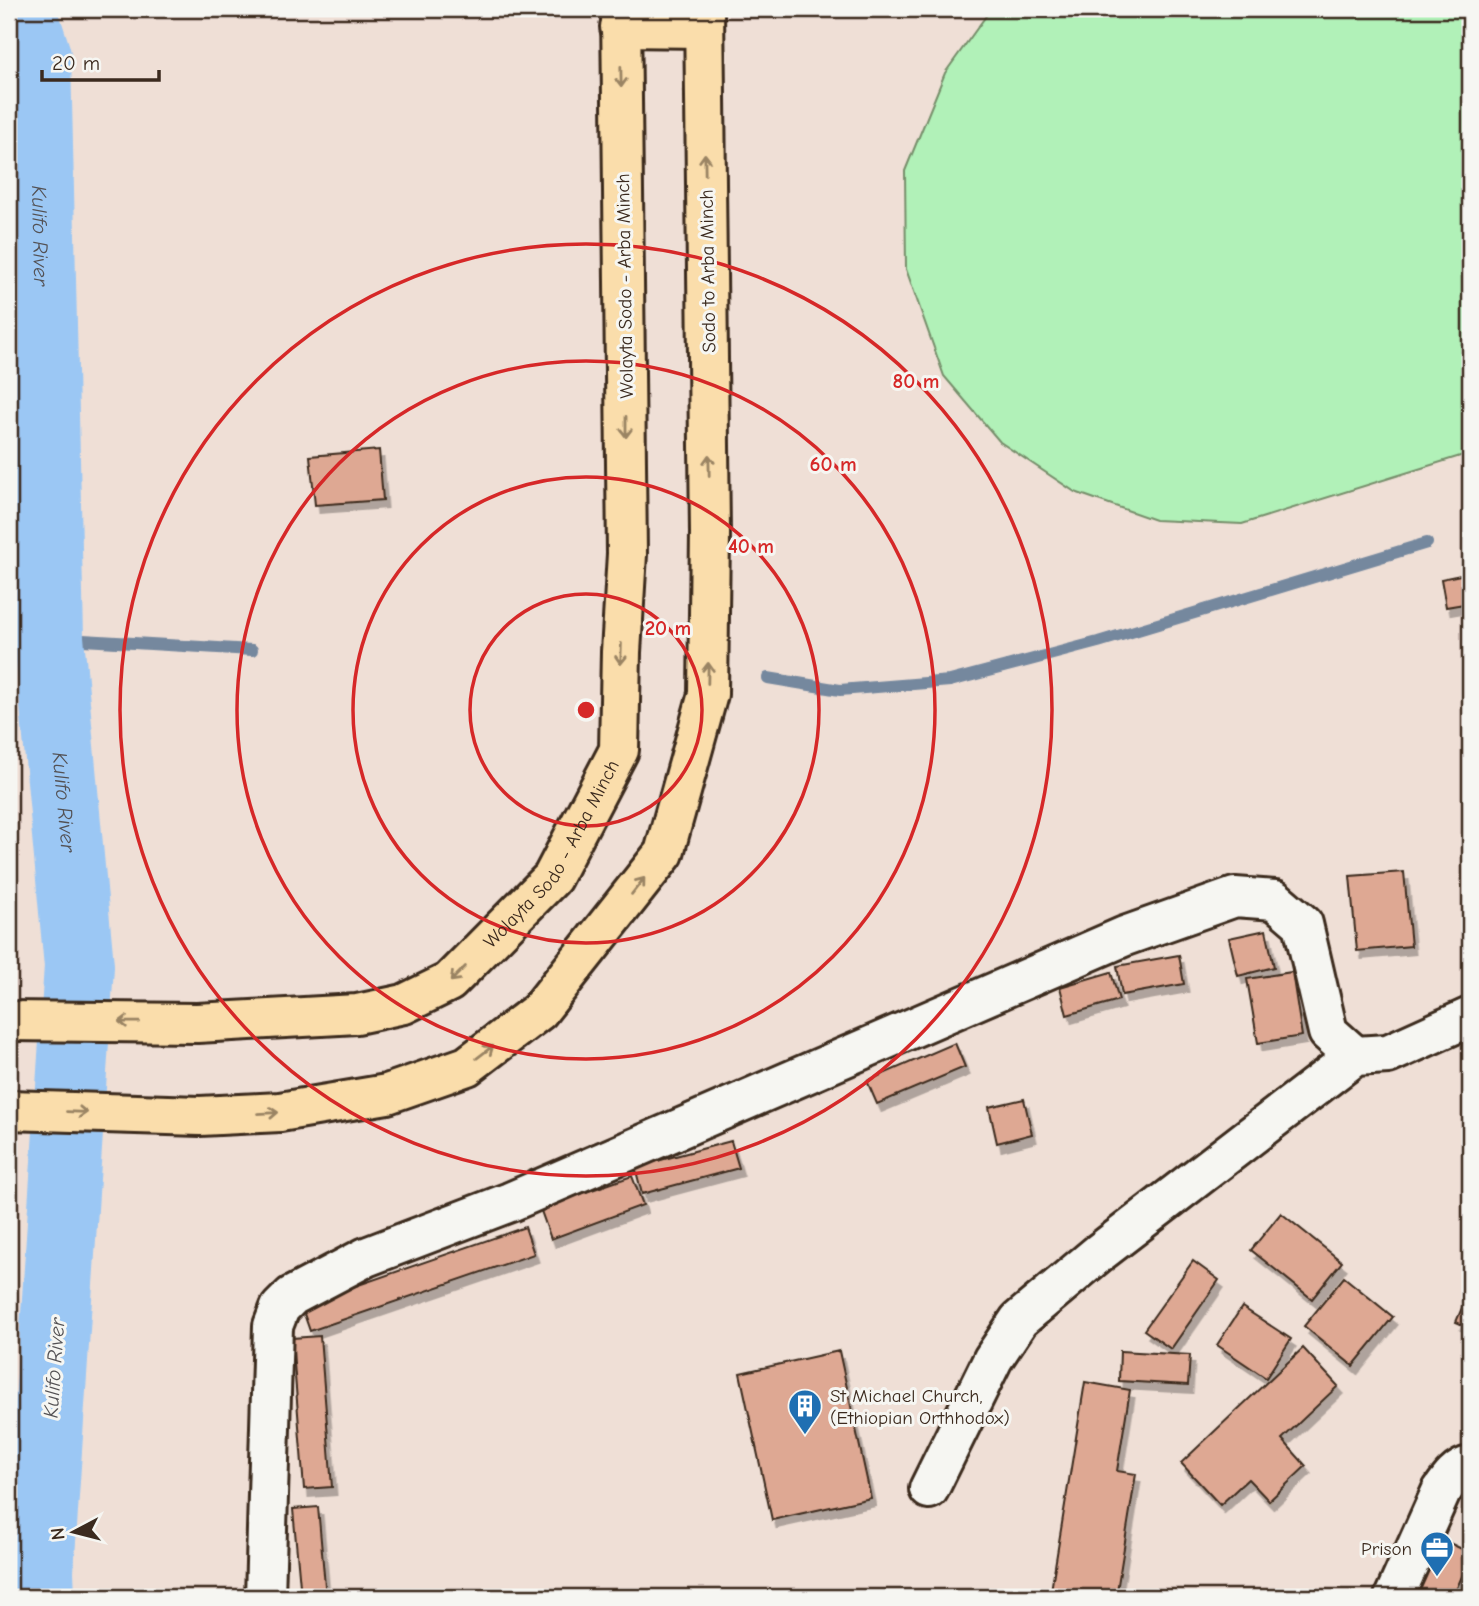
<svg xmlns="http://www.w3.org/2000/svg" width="1479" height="1606" viewBox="0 0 1479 1606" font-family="'Comic Neue',sans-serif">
<defs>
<filter id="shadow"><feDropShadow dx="4.5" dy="8" stdDeviation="0" flood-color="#0004"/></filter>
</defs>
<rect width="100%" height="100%" fill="#efdfd6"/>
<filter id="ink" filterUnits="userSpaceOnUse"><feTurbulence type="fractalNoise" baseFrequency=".0143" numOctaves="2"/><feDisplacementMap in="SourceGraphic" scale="14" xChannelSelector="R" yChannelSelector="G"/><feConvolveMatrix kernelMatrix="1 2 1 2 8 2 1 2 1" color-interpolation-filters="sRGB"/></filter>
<g filter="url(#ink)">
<path fill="#b1f1b8" stroke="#768e6b" stroke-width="2" d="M991,9h479v444l-228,71 -87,-4 -80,-28 -75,-50 -56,-66 -38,-107 -1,-98 40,-98z"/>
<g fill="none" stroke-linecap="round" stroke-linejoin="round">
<g stroke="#75889e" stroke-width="12">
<path d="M49,638l203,12"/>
<path d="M768,678l72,12 110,-9 148,-39 329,-99"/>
</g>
<path stroke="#9bc7f4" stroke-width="70" id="s1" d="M21,9l15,47 13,582 30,328 -40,605 1,26"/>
</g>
<g fill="#dea893" stroke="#3b2a1e" stroke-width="2" filter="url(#shadow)">
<path d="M379,450l4,50 -68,5 -5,-49z"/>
<path d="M1470,573v30l-24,4 -5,-28z"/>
<path d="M1404,872l7,74 -54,5 -7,-75z"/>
<path d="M1266,930l8,37 -36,9 -9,-38z"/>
<path d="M1179,955l5,29 -62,11 -5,-29z"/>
<path d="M1111,972l8,28 -52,15 -7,-28z"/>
<path d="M1292,972l10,64 -44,7 -11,-64z"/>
<path d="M955,1043l10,24 -88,37 -10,-23z"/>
<path d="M1024,1099l8,35 -35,9 -8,-36z"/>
<path d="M731,1141l8,27 -97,26 -7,-27z"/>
<path d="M632,1176l11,29 -92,34 -11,-31z"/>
<path d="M1281,1213l61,49 -30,37 -61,-49z"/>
<path d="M525,1227l9,27 -224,77 -9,-26z"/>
<path d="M1193,1261l26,19 -48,69 -27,-19z"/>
<path d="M1344,1277l49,40 -40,49 -49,-40z"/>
<path d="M1470,1289v39l-14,-6z"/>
<path d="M1242,1307l49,32 -25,39 -49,-33z"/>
<path d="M320,1336l12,151 -28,2 -12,-151z"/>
<path d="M1303,1348l35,38 -56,53 24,27 -37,35 -21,-22 -28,26 -39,-42z"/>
<path d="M839,1351l32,147 -99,22 -32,-147z"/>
<path d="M1120,1351l70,4 -2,30 -69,-4z"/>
<path d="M1085,1382l45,8 -13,81 19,3 -20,123h-66z"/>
<path d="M318,1507l8,90h-25l-8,-88z"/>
<path d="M1431,1534l39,19v5l-17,39h-50z"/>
</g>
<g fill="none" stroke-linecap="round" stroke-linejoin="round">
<g stroke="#3b2a1e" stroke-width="44">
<g id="minor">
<path d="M929,1489l64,-130 26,-39 80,-67 256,-197 33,-2 82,-37"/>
<path d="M265,1597l8,-271 7,-18 12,-12 74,-39 144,-55 615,-266 110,-39 40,3 28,24 25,108 27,24"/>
<path d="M1394,1597l47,-105c7,-10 16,-24 29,-26"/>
</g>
</g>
<g stroke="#3b2a1e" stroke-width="44">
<g id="highway">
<path d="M620,27l84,1"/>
<path id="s2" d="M9,1021l188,2 160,-9 47,-10 45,-22 103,-104 67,-128 2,-98 6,-98 -6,-545"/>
<path d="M9,1110l191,6 80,-4 107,-18 80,-28 72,-55 125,-158 44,-159 2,-161 -6,-524"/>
</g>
</g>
<use href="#minor" stroke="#f6f6f2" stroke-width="38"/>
<use href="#highway" stroke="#faddab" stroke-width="38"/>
</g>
<defs><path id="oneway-shaft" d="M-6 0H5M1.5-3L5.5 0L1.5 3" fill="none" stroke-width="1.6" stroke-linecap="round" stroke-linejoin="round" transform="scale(1.75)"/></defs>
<g stroke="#9a8464">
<use href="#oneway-shaft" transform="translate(621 77) rotate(89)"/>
<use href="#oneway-shaft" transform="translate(705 164) rotate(-91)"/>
<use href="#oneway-shaft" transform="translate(626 427) rotate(90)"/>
<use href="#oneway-shaft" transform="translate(709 465) rotate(-91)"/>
<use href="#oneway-shaft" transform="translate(621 654) rotate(92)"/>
<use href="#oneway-shaft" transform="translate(708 673) rotate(-89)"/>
<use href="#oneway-shaft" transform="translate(638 886) rotate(-52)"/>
<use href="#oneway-shaft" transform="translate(458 974) rotate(135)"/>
<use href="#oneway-shaft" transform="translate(129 1022) rotate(-179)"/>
<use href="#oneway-shaft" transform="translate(485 1052) rotate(-37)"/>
<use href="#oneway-shaft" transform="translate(77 1112) rotate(2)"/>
<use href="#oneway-shaft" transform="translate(268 1113) rotate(-3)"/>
</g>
</g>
<g fill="none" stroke="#d62828" stroke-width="3.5">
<circle cx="586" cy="710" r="116"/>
<circle cx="586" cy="710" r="233"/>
<circle cx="586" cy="710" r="349"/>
<circle cx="586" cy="710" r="466"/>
</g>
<defs>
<g id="building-pin" transform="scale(1.75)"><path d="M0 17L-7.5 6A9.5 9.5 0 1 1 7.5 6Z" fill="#1f6fb2" stroke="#f6f6f2"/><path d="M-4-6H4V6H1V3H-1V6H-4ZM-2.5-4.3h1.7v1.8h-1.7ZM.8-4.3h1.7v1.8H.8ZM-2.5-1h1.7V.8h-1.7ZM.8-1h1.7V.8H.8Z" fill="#fff"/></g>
<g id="office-pin" transform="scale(1.75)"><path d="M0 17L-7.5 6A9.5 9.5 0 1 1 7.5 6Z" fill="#1f6fb2" stroke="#f6f6f2"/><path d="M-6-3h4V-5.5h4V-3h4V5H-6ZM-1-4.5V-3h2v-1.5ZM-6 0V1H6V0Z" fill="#fff"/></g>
</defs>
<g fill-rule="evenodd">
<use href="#building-pin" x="805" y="1406"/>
<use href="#office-pin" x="1437" y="1548"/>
</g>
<g text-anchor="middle" stroke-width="6" stroke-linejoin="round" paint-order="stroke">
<g font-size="19" fill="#3b2a1e" stroke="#f6f6f2">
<text transform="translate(707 271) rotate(-91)" y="7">Sodo to Arba Minch</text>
<text transform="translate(624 286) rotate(-91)" y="7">Wolayta Sodo - Arba Minch</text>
<text dy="7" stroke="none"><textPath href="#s2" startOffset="612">Wolayta Sodo - Arba Minch</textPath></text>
</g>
<g font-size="19" fill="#3b2a1e" stroke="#f6f6f2" text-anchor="start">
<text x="830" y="1402">St Michael Church,<tspan x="830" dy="22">(Ethiopian Orthhodox)</tspan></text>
<text x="1412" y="1555" text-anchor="end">Prison</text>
</g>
<g font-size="21" font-style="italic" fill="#535154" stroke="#f6f6f2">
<text dy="7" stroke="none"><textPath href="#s1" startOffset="229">Kulifo River</textPath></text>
<text dy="7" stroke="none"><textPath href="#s1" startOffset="796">Kulifo River</textPath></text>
<text transform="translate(54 1368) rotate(-86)" y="7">Kulifo River</text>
</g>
</g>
<circle cx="586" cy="710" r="10" fill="#d62828" stroke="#f6f6f2" stroke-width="3.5"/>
<g font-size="21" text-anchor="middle" font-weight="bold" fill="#d62828" stroke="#f6f6f2" stroke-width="6" stroke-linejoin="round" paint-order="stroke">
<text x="916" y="388">80 m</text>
<text x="833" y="471">60 m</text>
<text x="751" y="553">40 m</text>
<text x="668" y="635">20 m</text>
</g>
<rect width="1479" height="1606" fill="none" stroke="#f6f6f2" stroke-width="35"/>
<rect x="18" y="18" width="1444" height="1571" fill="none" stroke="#3b2a1e" stroke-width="2.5" filter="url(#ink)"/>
<g transform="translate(74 1532) rotate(263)" stroke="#f6f6f2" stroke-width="5" paint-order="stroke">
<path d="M0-5L12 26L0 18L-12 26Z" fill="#3b2a1e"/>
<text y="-10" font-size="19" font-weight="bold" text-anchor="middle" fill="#3b2a1e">N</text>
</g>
<path d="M42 70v10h117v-10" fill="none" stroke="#3b2a1e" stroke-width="3.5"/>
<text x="52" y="70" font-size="21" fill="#3b2a1e" stroke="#f6f6f2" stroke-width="5" paint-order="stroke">20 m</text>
</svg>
